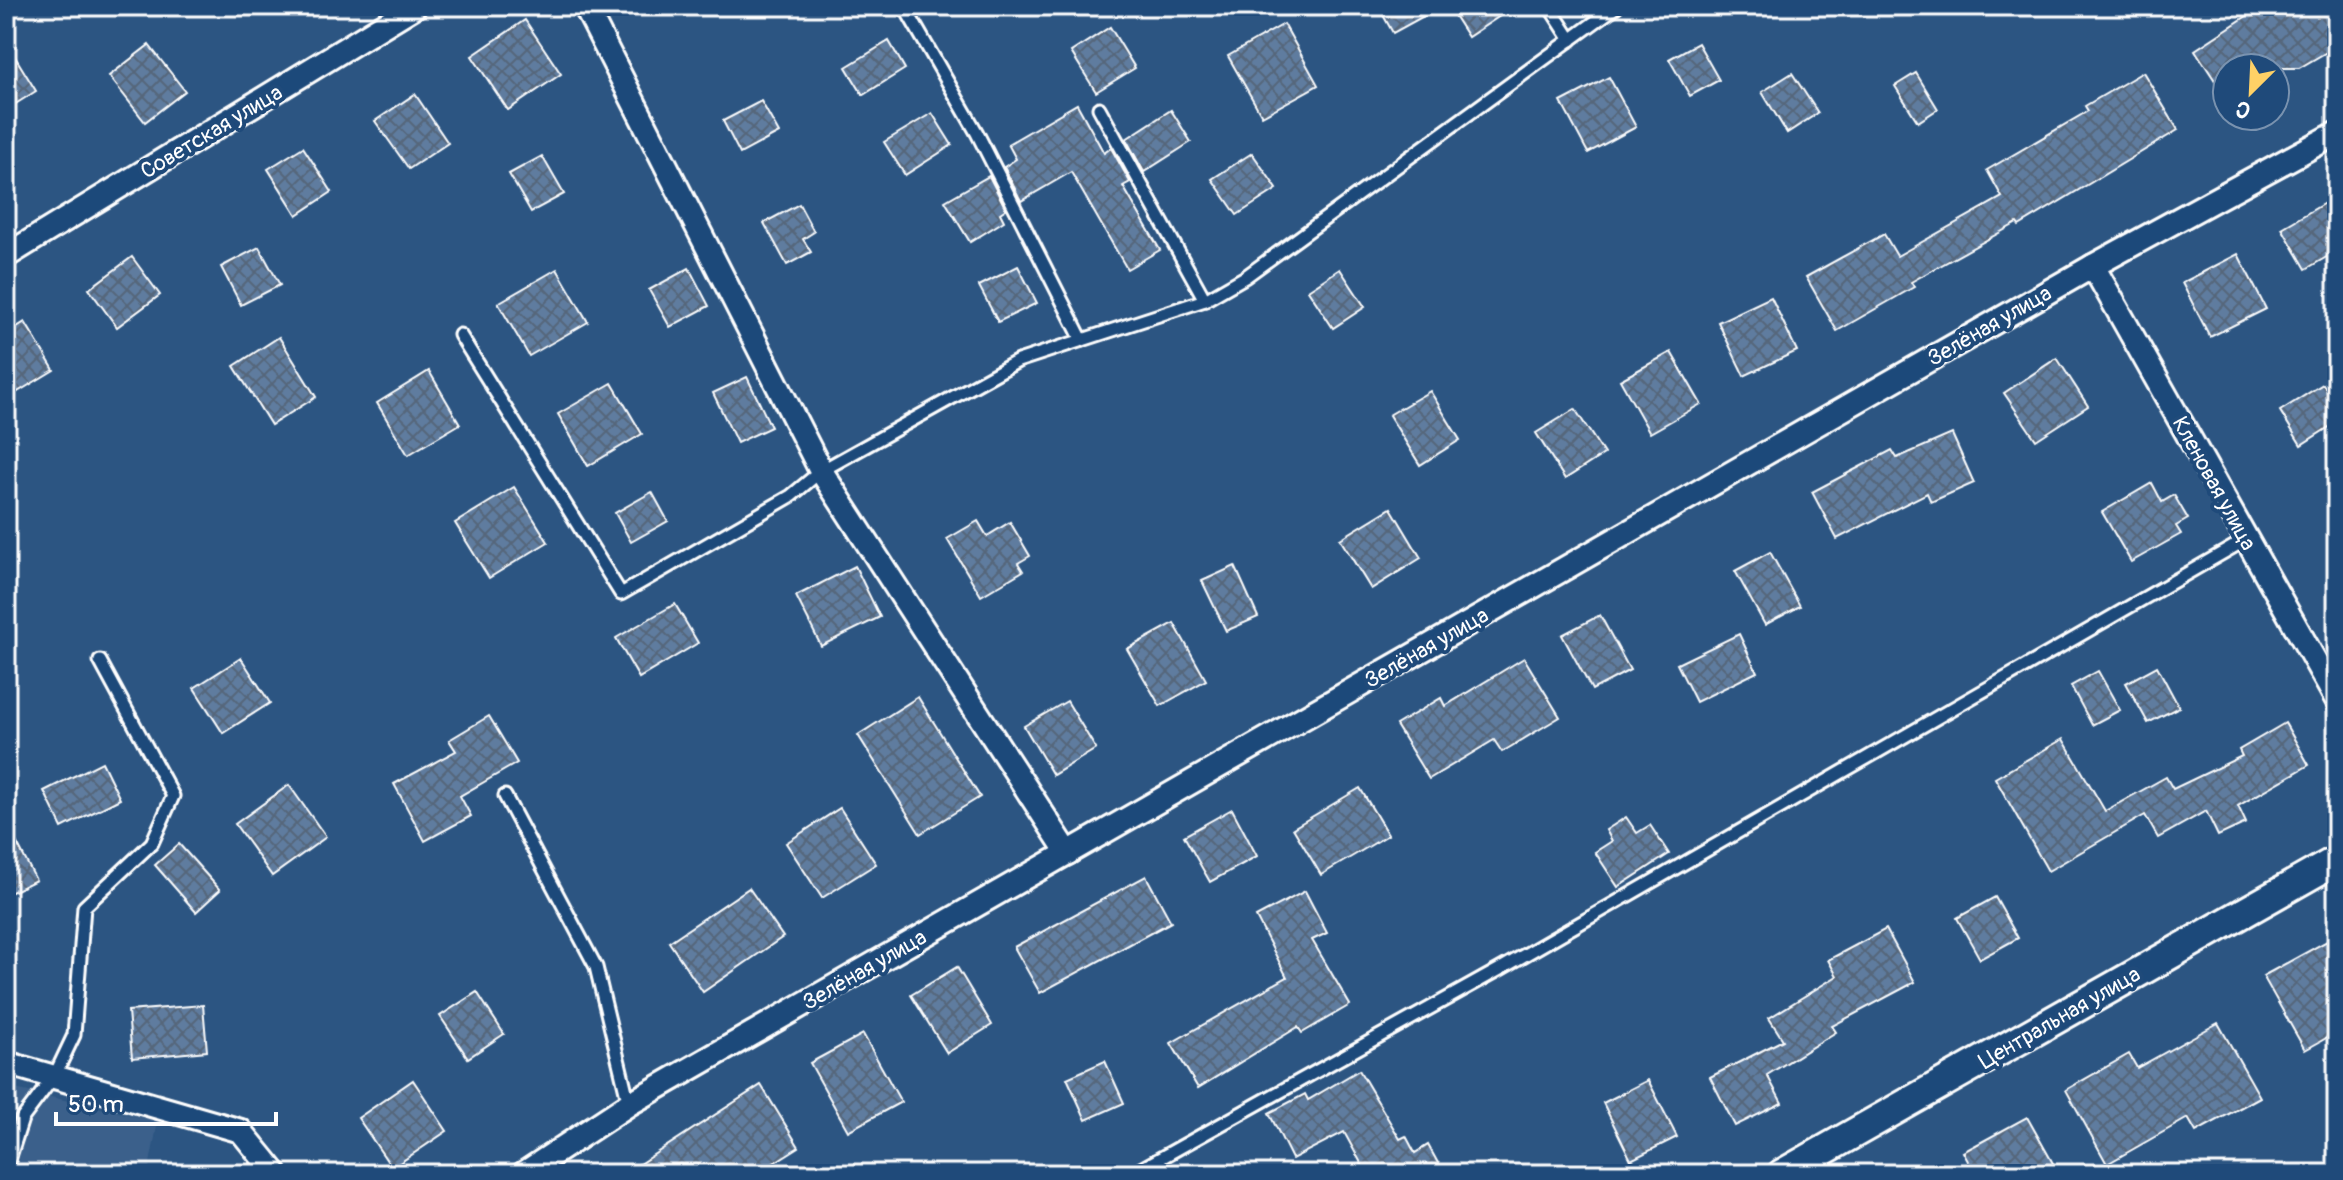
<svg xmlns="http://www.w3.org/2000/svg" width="2343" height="1180" viewBox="0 0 2343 1180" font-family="Pangolin,sans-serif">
<defs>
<pattern id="building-cross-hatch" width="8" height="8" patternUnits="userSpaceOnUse" patternTransform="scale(2)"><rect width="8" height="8" fill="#5e7c9f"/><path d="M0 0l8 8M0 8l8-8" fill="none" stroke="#56667a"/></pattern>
</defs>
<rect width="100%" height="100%" fill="#2c5582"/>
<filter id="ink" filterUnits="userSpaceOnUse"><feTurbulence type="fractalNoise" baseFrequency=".0125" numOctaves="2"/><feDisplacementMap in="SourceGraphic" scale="16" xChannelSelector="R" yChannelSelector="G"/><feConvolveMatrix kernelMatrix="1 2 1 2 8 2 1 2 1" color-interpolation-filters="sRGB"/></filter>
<g filter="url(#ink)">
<path fill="#3b618b" d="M6,1087l152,34 -10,53h-142z"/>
<g fill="url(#building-cross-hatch)" stroke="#fff" stroke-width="2">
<path d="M1378,6h64l-49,27z"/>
<path d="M1448,6h67l-47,31z"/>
<path d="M2262,6h70l5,9v31l-38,22h-72v31l-32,-49z"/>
<path d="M525,20l36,54 -53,36 -36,-54z"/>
<path d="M1284,24l34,61 -56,31 -34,-60z"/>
<path d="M1110,27l25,41 -39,24 -25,-40z"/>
<path d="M889,41l16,28 -42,26 -17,-28z"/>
<path d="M6,42l30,49 -30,19z"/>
<path d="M1698,43l21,37 -29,16 -21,-37z"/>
<path d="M149,45l36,46 -40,31 -36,-46z"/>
<path d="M2143,72l35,58 -159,96 -2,-3 -106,59 3,5 -77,44 -31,-54 78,-43 13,22 105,-59 -15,-27 101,-59 -3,-5z"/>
<path d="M1792,73l26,40 -31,20 -25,-41z"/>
<path d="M1916,73l22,36 -20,13 -23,-36z"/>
<path d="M1609,77l27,50 -48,26 -27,-51z"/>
<path d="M415,94l33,49 -39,26 -34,-48z"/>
<path d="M761,101l18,32 -39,21 -17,-33z"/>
<path d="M1077,104l27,49 7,-5 19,34 -7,4 37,64 -33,19 -56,-97 -50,29 -17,-34 12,-8 -8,-15z"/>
<path d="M1171,110l20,32 -47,30 -18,-33z"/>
<path d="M932,113l20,32 -47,30 -21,-33z"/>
<path d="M303,147l29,45 -35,23 -29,-46z"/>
<path d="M1252,153l25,36 -40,26 -25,-36z"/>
<path d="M542,156l22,38 -33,18 -22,-38z"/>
<path d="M989,176l17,33 -6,4 4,8 -34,21 -25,-41z"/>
<path d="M2328,201l9,15v35l-31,18 -24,-41z"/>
<path d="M799,204l15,28 -11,7 8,13 -24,13 -23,-42z"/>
<path d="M259,247l21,38 -39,20 -20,-38z"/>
<path d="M2238,254l28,55 -56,28 -28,-54z"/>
<path d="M132,257l28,38 -43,32 -28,-38z"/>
<path d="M1018,266l19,37 -39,19 -19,-36z"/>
<path d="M689,268l20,38 -39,21 -21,-37z"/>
<path d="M557,269l31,53 -59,34 -31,-53z"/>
<path d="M1340,269l25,38 -32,21 -25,-38z"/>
<path d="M1771,297l26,54 -53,25 -26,-54z"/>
<path d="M25,322l29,48 -48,29v-65z"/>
<path d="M279,337l37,60 -45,28 -37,-59z"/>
<path d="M1671,352l30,52 -51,29 -30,-53z"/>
<path d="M2057,358l31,48 -52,34 -32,-47z"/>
<path d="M429,371l31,53 -52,31 -31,-52z"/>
<path d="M747,377l24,50 -34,16 -24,-50z"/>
<path d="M612,383l30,51 -54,32 -30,-52z"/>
<path d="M2323,384l14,23v15l-36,23 -21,-34z"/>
<path d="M1430,391l30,49 -40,25 -31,-50z"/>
<path d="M1575,409l29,45 -39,25 -29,-46z"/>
<path d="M1952,434l22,49 -43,19 -4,-9 -90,46 -25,-47 80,-42 5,8z"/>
<path d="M2152,483l10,19 12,-7 14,24 -12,7 5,8 -50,28 -29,-50z"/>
<path d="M514,487l34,55 -59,36 -34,-55z"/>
<path d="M652,492l16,29 -37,21 -16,-29z"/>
<path d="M1391,508l30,50 -50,31 -31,-50z"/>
<path d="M978,521l9,15 23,-14 20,34 -12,7 5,8 -42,25 -34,-57z"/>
<path d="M1770,552l30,54 -35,19 -30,-54z"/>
<path d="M855,566l25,51 -59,29 -25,-50z"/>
<path d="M1235,566l23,51 -32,14 -24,-50z"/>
<path d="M675,604l23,39 -59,35 -23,-40z"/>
<path d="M1600,615l30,55 -38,20 -30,-55z"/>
<path d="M1174,623l32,57 -46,26 -33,-57z"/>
<path d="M1739,634l18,38 -61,30 -19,-38z"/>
<path d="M241,658l29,45 -47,30 -29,-45z"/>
<path d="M1524,658l36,59 -58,35 -8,-12 -65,39 -33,-54 45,-27 4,8z"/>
<path d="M2157,666l22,41 -31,16 -22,-40z"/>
<path d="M2098,671l22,39 -28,15 -21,-39z"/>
<path d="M918,697l62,100 -60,37 -62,-99z"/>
<path d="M1067,701l29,48 -43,26 -29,-49z"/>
<path d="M489,716l28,47 -57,33 11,20 -46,25 -31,-57 62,-33 -7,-11z"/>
<path d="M2285,723l24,42 -71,41 8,17 -28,13 -12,-25 -48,27 -13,-23 -97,56 -53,-93 68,-39 42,72 61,-34 7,12 69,-33 -3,-6z"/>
<path d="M102,762l18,37 -58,29 -18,-37z"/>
<path d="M289,785l37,52 -54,39 -37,-52z"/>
<path d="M1360,788l28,47 -67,40 -28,-47z"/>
<path d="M840,808l36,56 -54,34 -36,-55z"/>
<path d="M1232,809l25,47 -47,26 -26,-46z"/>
<path d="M1626,817l11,16 13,-8 19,29 -51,33 -23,-35 17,-11 -6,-11z"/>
<path d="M6,822l30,58 -30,15z"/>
<path d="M179,844l41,46 -24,22 -41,-47z"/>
<path d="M1146,876l25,46 -131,71 -26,-46z"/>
<path d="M749,888l34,49 -80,55 -34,-50z"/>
<path d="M1305,891l22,42 -15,7 38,65 -48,28 -4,-6 -100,61 -27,-45 116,-66 -31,-60z"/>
<path d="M1995,897l23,41 -38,21 -23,-41z"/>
<path d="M1886,929l29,53 -83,44 4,6 -69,43 15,28 -47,23 -25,-49 73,-37 -14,-22 68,-42 -9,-16z"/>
<path d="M2327,941l10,18v73l-32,18 -42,-74z"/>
<path d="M957,967l35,58 -45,28 -36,-58z"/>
<path d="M477,992l27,42 -36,24 -28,-42z"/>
<path d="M203,1005l4,46 -75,7 -4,-47z"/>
<path d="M2218,1023l42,74 -64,35 -8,-14 -81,46 -41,-74 63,-36 8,14z"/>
<path d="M863,1034l38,68 -53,29 -38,-68z"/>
<path d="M1105,1061l19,42 -38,17 -19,-42z"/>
<path d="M1359,1070l41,69 6,-3 9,17 13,-8 16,29h-77l-23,-42 -52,27 -23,-46 36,-19 3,6z"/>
<path d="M413,1080l34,51 -55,37 -34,-50z"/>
<path d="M1648,1080l29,57 -46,23 -28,-57z"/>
<path d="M761,1085l38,62 -43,27h-132z"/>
<path d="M2027,1117l32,57h-84l-12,-22z"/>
</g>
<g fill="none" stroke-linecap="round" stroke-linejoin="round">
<g stroke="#fff" stroke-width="17">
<g id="service">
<path d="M904,6l73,127 105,207"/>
<path d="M1549,6l22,34"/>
<path d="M1099,108l106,192"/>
<path d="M460,335l161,259 170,-98 30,-25 197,-110 187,-61 40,-23 372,-271"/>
<path d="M505,796l91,171 33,137"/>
<path d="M6,1169l16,-50 33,-44 19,-40 10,-128 68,-64 21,-47 -73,-135"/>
<path d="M1132,1174l370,-206 745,-429"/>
</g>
</g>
<g stroke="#fff" stroke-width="28">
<g id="minor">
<path d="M585,6l236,465 247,382"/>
<path d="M6,256l409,-250"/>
<path d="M2093,266l244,434"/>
<path d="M6,1063l235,68 35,43"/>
<path d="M523,1174l106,-70 1464,-838 244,-133"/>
</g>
</g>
<g stroke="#fff" stroke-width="34">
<path id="tertiary" d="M1782,1174l555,-314"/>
</g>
<use href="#service" stroke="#1f4a7a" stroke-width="11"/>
<use href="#minor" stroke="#1f4a7a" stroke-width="22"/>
<use href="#tertiary" stroke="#1f4a7a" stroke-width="28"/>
</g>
</g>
<g text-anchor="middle" stroke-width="8" stroke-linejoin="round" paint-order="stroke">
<g font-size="22" fill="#fff" stroke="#1f4a7a">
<text transform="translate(211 131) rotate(-31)" y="8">Советская улица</text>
<text transform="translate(1989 325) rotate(-30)" y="8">Зелёная улица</text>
<text transform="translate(2215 483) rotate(61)" y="8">Кленовая улица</text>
<text transform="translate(1426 647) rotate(-30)" y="8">Зелёная улица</text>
<text transform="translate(864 969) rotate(-30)" y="8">Зелёная улица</text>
<text transform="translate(2059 1017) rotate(-30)" y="8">Центральная улица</text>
</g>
</g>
<rect width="2343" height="1180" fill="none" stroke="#1f4a7a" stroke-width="32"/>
<rect x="16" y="16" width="2311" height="1148" fill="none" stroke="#fff" stroke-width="3" filter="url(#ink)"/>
<g transform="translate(2251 92) rotate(204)"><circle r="38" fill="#1f4a7a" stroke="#7992af" stroke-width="2"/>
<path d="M0-6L14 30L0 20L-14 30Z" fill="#ffd166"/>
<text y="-12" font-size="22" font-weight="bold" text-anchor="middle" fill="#ffffff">С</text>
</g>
<path d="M56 1112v12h220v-12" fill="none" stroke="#ffffff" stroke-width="4"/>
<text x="68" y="1112" font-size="24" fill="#ffffff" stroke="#1f4a7a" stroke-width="6" paint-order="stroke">50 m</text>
</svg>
